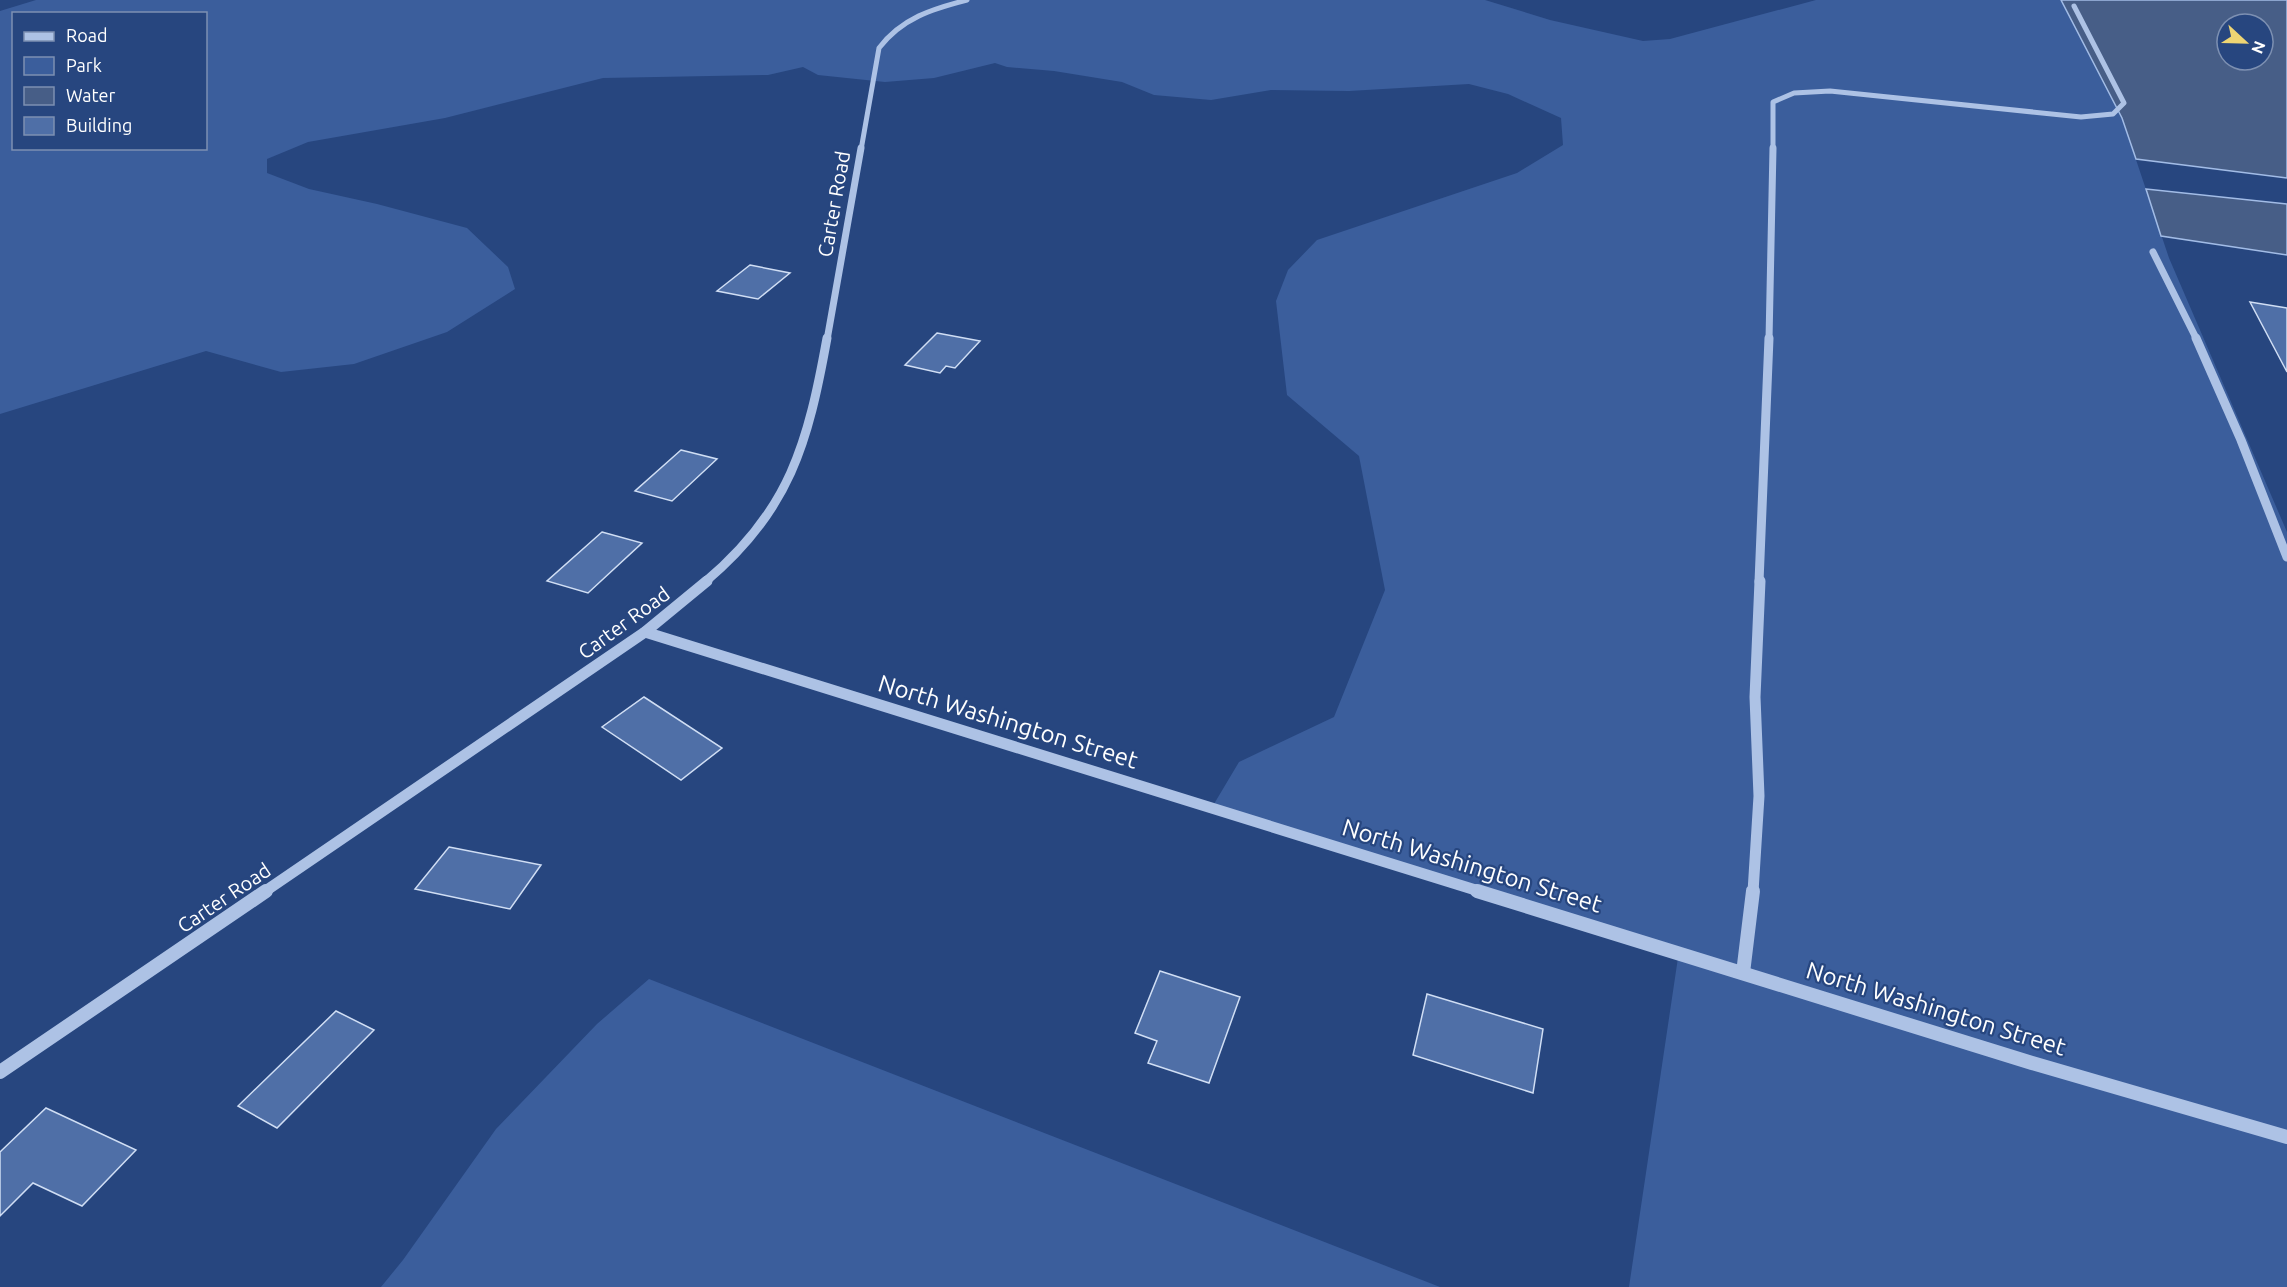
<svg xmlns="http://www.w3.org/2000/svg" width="2287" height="1287" viewBox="0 0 2287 1287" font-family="Ubuntu,sans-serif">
<rect width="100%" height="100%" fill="#27467f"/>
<g fill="#3b5e9c" fill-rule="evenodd">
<path d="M36,0h1449l65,20 93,21 27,-2 146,-39h245l61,118 47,140 118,274v755h-658l50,-336 -468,-142 28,-47 95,-45 51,-127 -26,-134 -72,-61 -11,-94 12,-31 29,-30 200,-67 46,-28 -2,-27 -53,-24 -39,-10 -120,7 -78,-1 -60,10 -57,-5 -32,-13 -68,-11 -47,-4 -12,-4 -61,15 -49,4 -67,-7 -15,-8 -35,8 -165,3 -158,40 -137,24 -41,17v14l42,16 68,15 90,24 41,39 7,22 -68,43 -93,32 -73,8 -75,-21 -206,63v-403zM14,14h192v134h-192z"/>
<path d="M649,979l791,308h-1059l22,-27 93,-131 101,-105z"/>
</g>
<g fill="#475e87" stroke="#a2bce6" stroke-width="1.5" fill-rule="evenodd">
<path d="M2061,0h226v178l-151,-19 -14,-41zM2227,24h36v36h-36z"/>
<path d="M2146,189l141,15v51l-126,-19z"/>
</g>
<g fill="#4f6fa7" stroke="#d0def4" stroke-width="1.5">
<path d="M750,265l40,8 -32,26 -41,-8z"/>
<path d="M2250,302l37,6v64z"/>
<path d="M937,333l43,8 -25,27 -9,-2 -6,7 -35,-8z"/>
<path d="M681,450l36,9 -45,42 -37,-10z"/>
<path d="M602,532l40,11 -54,50 -41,-12z"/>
<path d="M644,697l78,51 -41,32 -79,-53z"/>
<path d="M449,847l92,18 -31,44 -95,-20z"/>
<path d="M1160,971l80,26 -31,86 -61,-20 9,-22 -22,-8z"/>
<path d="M1427,994l116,35 -10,64 -120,-38z"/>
<path d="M336,1011l38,19 -97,98 -39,-22z"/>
<path d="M46,1108l90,42 -54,56 -49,-23 -33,33v-64z"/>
</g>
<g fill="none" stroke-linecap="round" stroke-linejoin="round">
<g stroke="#adc2e5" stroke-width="5">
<path d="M861,150l18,-102c23,-30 53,-39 88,-48"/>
<path d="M1773,150v-48l21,-9 36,-2 251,26 32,-3 11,-11 -50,-97"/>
</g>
<g stroke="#adc2e5" stroke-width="7">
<path d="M2153,252l44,88"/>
<path d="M827,340l34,-192"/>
<path d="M1769,340l4,-192"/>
</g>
<g stroke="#adc2e5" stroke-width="9">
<path d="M2196,338l45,102 46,117"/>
<path d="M705,582c85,-71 103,-139 122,-244"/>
<path d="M1759,582l10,-244"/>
</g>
<g stroke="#adc2e5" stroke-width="11">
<path d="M645,632l837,260"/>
<path d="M264,892l381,-260 62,-51"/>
<path d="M1753,892l6,-96 -4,-99 5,-116"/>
</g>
<g stroke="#adc2e5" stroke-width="14">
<path d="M1477,891l555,172 255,74"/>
<path d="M1743,973l10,-82"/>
<path d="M0,1072l266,-181"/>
</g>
</g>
<g text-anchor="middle" stroke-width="4.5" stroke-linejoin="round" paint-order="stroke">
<g font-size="20" fill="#fff" stroke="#27467f">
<text transform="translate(834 204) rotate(-80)" y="7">Carter Road</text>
<text transform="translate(624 623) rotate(-36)" y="7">Carter Road</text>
<text transform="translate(224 898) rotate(-34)" y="7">Carter Road</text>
</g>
<g font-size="24" fill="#fff" stroke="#27467f">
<text transform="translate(1008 722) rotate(17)" y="8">North Washington Street</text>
<text transform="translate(1472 866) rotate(17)" y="8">North Washington Street</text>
<text transform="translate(1936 1009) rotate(17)" y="8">North Washington Street</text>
</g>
</g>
<rect x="12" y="12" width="195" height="138" fill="#27467f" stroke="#7d90b2" stroke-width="1.5"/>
<rect x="24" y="32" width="30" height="9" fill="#adc2e5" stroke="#7d90b2" stroke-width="1.5"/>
<text x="66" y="42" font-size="18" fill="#ffffff">Road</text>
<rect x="24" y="57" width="30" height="18" fill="#3b5e9c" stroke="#7d90b2" stroke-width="1.5"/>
<text x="66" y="72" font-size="18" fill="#ffffff">Park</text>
<rect x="24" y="87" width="30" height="18" fill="#475e87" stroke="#7d90b2" stroke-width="1.5"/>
<text x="66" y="102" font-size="18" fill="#ffffff">Water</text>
<rect x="24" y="117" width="30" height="18" fill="#4f6fa7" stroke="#7d90b2" stroke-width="1.5"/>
<text x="66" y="132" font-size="18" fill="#ffffff">Building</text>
<g transform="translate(2245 42) rotate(112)"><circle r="28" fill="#27467f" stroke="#7d90b2" stroke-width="1.5"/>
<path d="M0-4.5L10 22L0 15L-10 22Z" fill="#eed573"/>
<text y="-9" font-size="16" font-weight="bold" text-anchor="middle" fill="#ffffff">N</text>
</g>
</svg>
